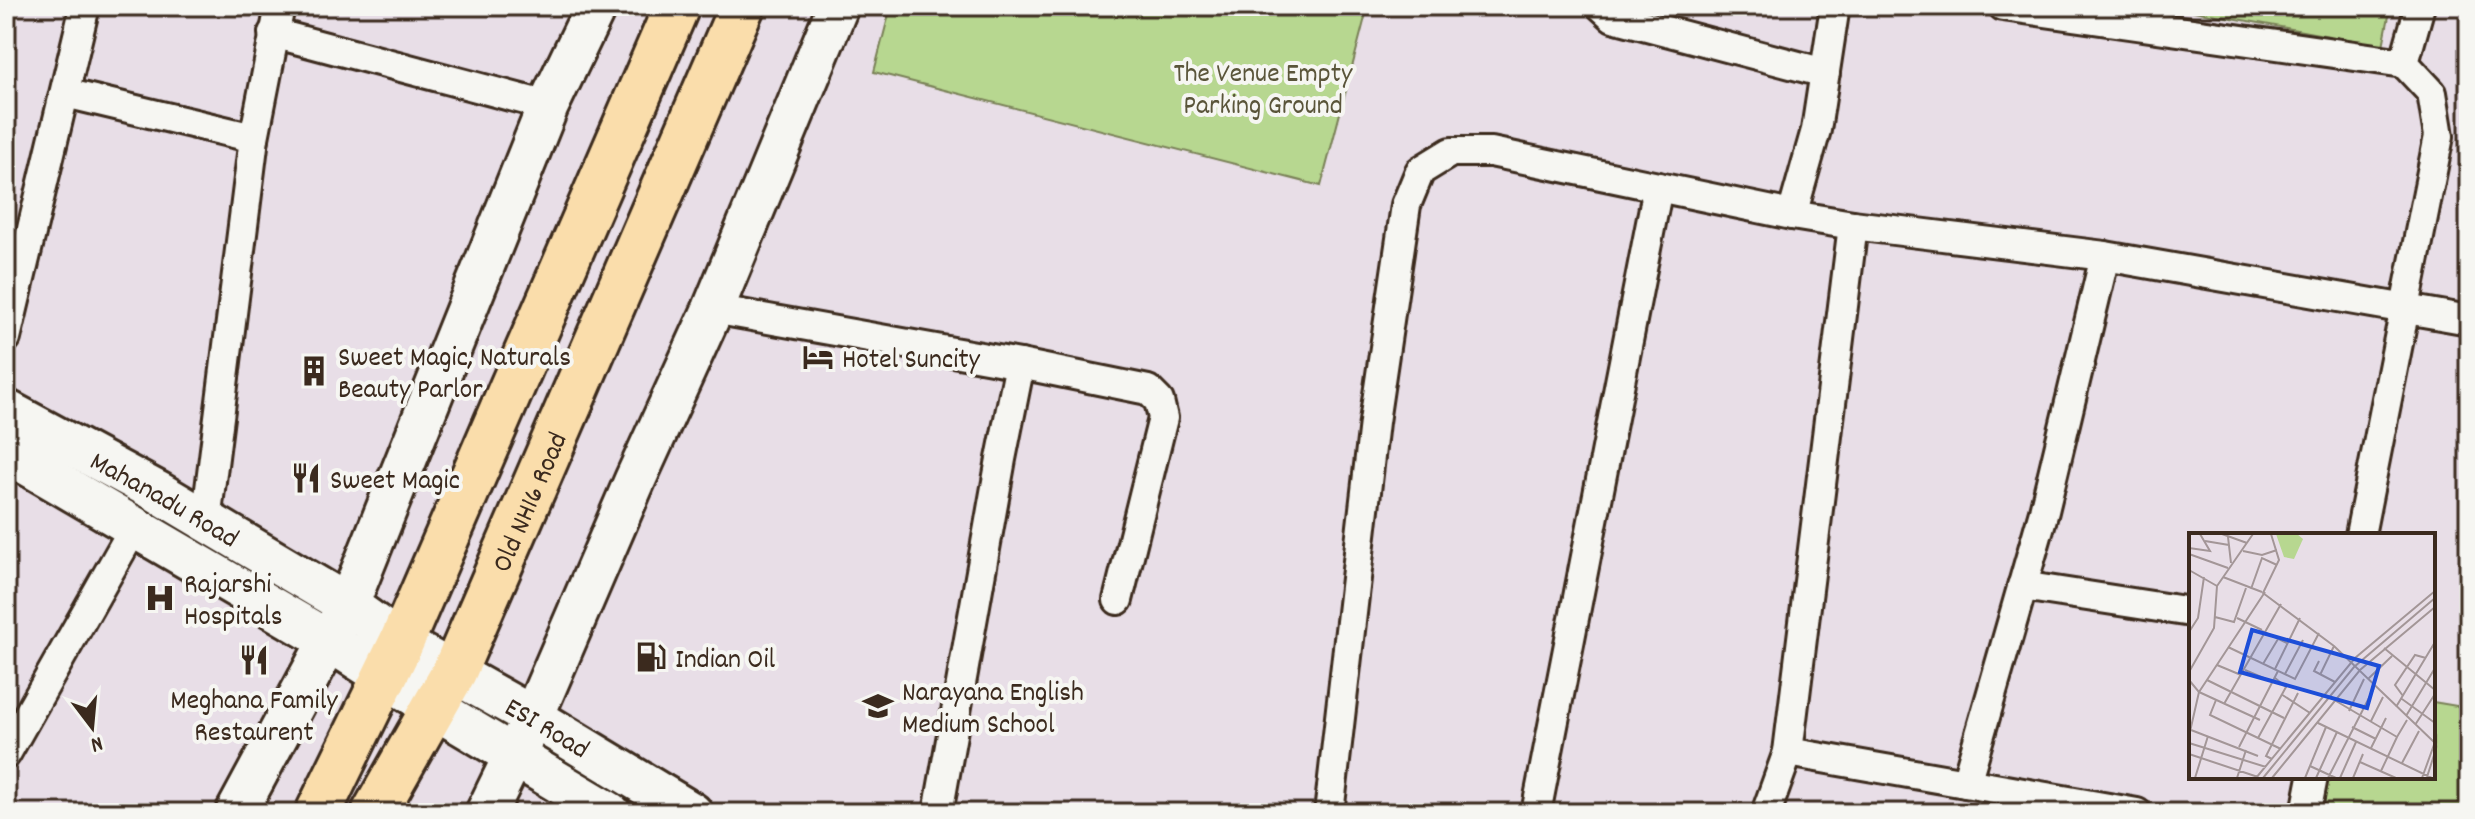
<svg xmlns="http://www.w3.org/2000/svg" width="2475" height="819" viewBox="0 0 2475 819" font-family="Dekko,sans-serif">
<rect width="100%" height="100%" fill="#e8dee7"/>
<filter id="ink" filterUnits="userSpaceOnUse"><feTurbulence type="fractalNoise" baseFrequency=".0125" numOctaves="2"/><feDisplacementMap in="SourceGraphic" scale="16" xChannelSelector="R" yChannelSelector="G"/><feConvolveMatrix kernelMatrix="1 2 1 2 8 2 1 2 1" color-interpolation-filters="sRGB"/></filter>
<g filter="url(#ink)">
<g fill="#b7d790" stroke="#798057" stroke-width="2">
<path d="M891,6h477l-47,180 -447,-114z"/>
<path d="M2167,6h224l-8,40z"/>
<path d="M2433,702l36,6v105h-152l10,-36h106z"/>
</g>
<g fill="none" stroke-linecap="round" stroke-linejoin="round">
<g stroke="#3b2a1e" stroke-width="34">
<g id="street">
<path d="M1601,6l12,11 212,56"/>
<path d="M2003,6l401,57"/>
<path d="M273,33l275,73"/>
<path d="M65,93l189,45"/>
<path d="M1792,215l24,-85 19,-124"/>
<path d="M713,309l307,55 128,26 11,11 4,17 -45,182"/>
<path d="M6,338l79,-332"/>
<path d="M206,521l48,-383 26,-132"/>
<path d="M2360,535l79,-399 -7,-43 -28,-30 16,-57"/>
<path d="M2022,586l169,26"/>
<path d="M1788,752l349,61"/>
<path d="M6,754l129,-228"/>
<path d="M1966,783l78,-272 61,-255"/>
<path d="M938,813l63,-354 19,-95"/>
<path d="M1329,813l45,-391 32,-217 14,-34 31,-19h40l301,63 61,10 252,31 364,64"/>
<path d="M1536,813l122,-626"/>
<path d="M1766,813l22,-61 65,-527"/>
<path d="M2306,813l7,-36"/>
</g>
</g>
<g stroke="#3b2a1e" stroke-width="46">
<g id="secondary">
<path id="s1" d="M6,410l152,82 190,113 53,38 132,74 159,96"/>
<path d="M6,452l323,189 105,67 176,105"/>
<path d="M236,813l112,-208 200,-499 48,-100"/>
<path d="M486,813l47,-96 102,-237 78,-171 125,-303"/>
</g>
</g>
<g stroke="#3b2a1e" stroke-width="50">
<g id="primary">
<path d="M318,813l83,-170 276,-637"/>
<path id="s2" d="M374,813l80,-141 288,-666"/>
</g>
</g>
<use href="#street" stroke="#f6f6f2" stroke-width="28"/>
<use href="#secondary" stroke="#f6f6f2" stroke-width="40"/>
<use href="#primary" stroke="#faddab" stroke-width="44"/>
</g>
</g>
<defs>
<g id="hotel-bare" transform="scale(2.4)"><path d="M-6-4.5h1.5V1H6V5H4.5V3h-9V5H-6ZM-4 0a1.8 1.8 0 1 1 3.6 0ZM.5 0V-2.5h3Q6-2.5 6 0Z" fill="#3b2a1e" stroke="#f6f6f2" stroke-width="2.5" paint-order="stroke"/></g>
<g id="building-bare" transform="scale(2.4)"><path d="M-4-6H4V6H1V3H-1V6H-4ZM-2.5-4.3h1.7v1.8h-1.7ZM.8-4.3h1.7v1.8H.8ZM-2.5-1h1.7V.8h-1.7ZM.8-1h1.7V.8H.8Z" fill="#3b2a1e" stroke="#f6f6f2" stroke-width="2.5" paint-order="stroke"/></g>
<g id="restaurant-bare" transform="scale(2.4)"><path d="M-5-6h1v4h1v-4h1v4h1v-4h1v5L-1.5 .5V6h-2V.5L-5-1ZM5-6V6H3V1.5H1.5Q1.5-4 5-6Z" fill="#3b2a1e" stroke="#f6f6f2" stroke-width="2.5" paint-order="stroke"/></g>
<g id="hospital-bare" transform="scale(2.4)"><path d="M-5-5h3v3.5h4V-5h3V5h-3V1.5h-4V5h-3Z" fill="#3b2a1e" stroke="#f6f6f2" stroke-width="2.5" paint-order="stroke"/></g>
<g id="fuel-bare" transform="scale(2.4)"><path d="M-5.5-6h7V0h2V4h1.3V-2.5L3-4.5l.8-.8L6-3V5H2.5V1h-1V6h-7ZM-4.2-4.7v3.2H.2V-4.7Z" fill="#3b2a1e" stroke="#f6f6f2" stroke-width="2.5" paint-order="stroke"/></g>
<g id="school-bare" transform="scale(2.4)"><path d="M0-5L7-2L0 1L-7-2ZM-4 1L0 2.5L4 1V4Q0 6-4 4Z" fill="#3b2a1e" stroke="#f6f6f2" stroke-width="2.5" paint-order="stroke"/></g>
</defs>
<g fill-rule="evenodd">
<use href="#hotel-bare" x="818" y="357"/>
<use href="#building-bare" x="314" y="371"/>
<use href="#restaurant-bare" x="306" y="478"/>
<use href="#hospital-bare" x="160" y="598"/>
<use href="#fuel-bare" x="651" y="657"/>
<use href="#restaurant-bare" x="254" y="660"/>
<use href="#school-bare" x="878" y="706"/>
</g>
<g text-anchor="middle" stroke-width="8" stroke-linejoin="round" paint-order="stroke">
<g font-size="28" fill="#5a553a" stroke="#f6f6f2">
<text x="1263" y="81">The Venue Empty<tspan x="1263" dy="32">Parking Ground</tspan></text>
</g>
<g font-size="28" fill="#3b2a1e" stroke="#f6f6f2" text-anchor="start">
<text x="338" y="365">Sweet Magic, Naturals<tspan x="338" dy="32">Beauty Parlor</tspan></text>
<text x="842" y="367">Hotel Suncity</text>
<text x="330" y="488">Sweet Magic</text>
<text x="184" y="592">Rajarshi<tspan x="184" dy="32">Hospitals</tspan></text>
<text x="675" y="667">Indian Oil</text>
<text x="902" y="700">Narayana English<tspan x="902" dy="32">Medium School</tspan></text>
<text x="254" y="708" text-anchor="middle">Meghana Family<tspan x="254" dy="32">Restaurent</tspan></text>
</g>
<g font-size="28" fill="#3b2a1e" stroke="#f6f6f2">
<text dy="10" stroke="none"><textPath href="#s1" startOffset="182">Mahanadu Road</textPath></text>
<text dy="10" stroke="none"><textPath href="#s2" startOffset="348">Old NH16 Road</textPath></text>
<text dy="10" stroke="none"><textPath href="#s1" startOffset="628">ESI Road</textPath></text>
</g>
</g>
<g transform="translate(2189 533)">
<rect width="246" height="246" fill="#e8dee7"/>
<path d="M87,1h21l6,5 -9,20 -10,-2z" fill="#b7d790"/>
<path fill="none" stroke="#a39697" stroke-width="2" d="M33,1l25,9M82,1l8,26 -16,33 71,53 101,97M39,4l3,26M16,8l24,4M0,15l21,3 -10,-17M54,18l19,4 15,-5M0,21l39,14M0,37l28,16M34,44l39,15M62,56l11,-31 15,7M26,84l19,5 12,-34M48,85l25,12M73,98l25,12M0,99l9,-14 6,-41M39,114l67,32 24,-46M195,115l51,42M130,128l-5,10 21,11M74,131l15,-25M28,132l24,10M86,136l25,-51M56,137l28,12M0,139l25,-44 3,-42 36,-52M96,141l18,-34M131,142l14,-29M179,146l24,-23M0,147l10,12 -10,44M18,147l77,38M92,161l29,19M214,163l-8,-11 20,-30 11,3M213,166l33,24M27,167l-6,15 71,34M147,168l61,36 10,-17M35,171l57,-100M207,174l39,-65M160,178l15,-32M217,183l29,-48M71,187l-61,-28 66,-100M182,188l12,-24M129,190l114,55M226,192l20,-31M163,194l24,12M2,197l67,26M69,205l28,-51 -11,-9M0,210l77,24M50,214l39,-76M182,215l15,-30M0,221l69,23M83,226l-6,-3 32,-63M171,229l36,16M213,230l17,-32M121,233l26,12M192,238l16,-34M238,244l8,-25M6,245l13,-42M48,245l9,-28M67,245l99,-120 80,-67M74,245l91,-111 81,-69M83,245l88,-108 75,-63M116,245l21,-51M127,245l21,-46M139,245l46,-90M151,245l16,-36M164,245l10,-24M233,245l13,-36"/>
<path fill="#1d4ed8" fill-opacity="0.15" stroke="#1d4ed8" stroke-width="4" d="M63,97l127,36 -12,42 -127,-36z"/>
<rect width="246" height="246" fill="none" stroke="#3b2a1e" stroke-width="4"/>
</g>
<rect width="2475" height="819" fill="none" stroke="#f6f6f2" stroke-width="32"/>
<rect x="16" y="16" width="2443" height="787" fill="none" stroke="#3b2a1e" stroke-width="3" filter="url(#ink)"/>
<g transform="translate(92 727) rotate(164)" stroke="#f6f6f2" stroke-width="6" paint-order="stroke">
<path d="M0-6L14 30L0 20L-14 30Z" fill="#3b2a1e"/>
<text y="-12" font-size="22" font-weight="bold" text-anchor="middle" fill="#3b2a1e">N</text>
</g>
</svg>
